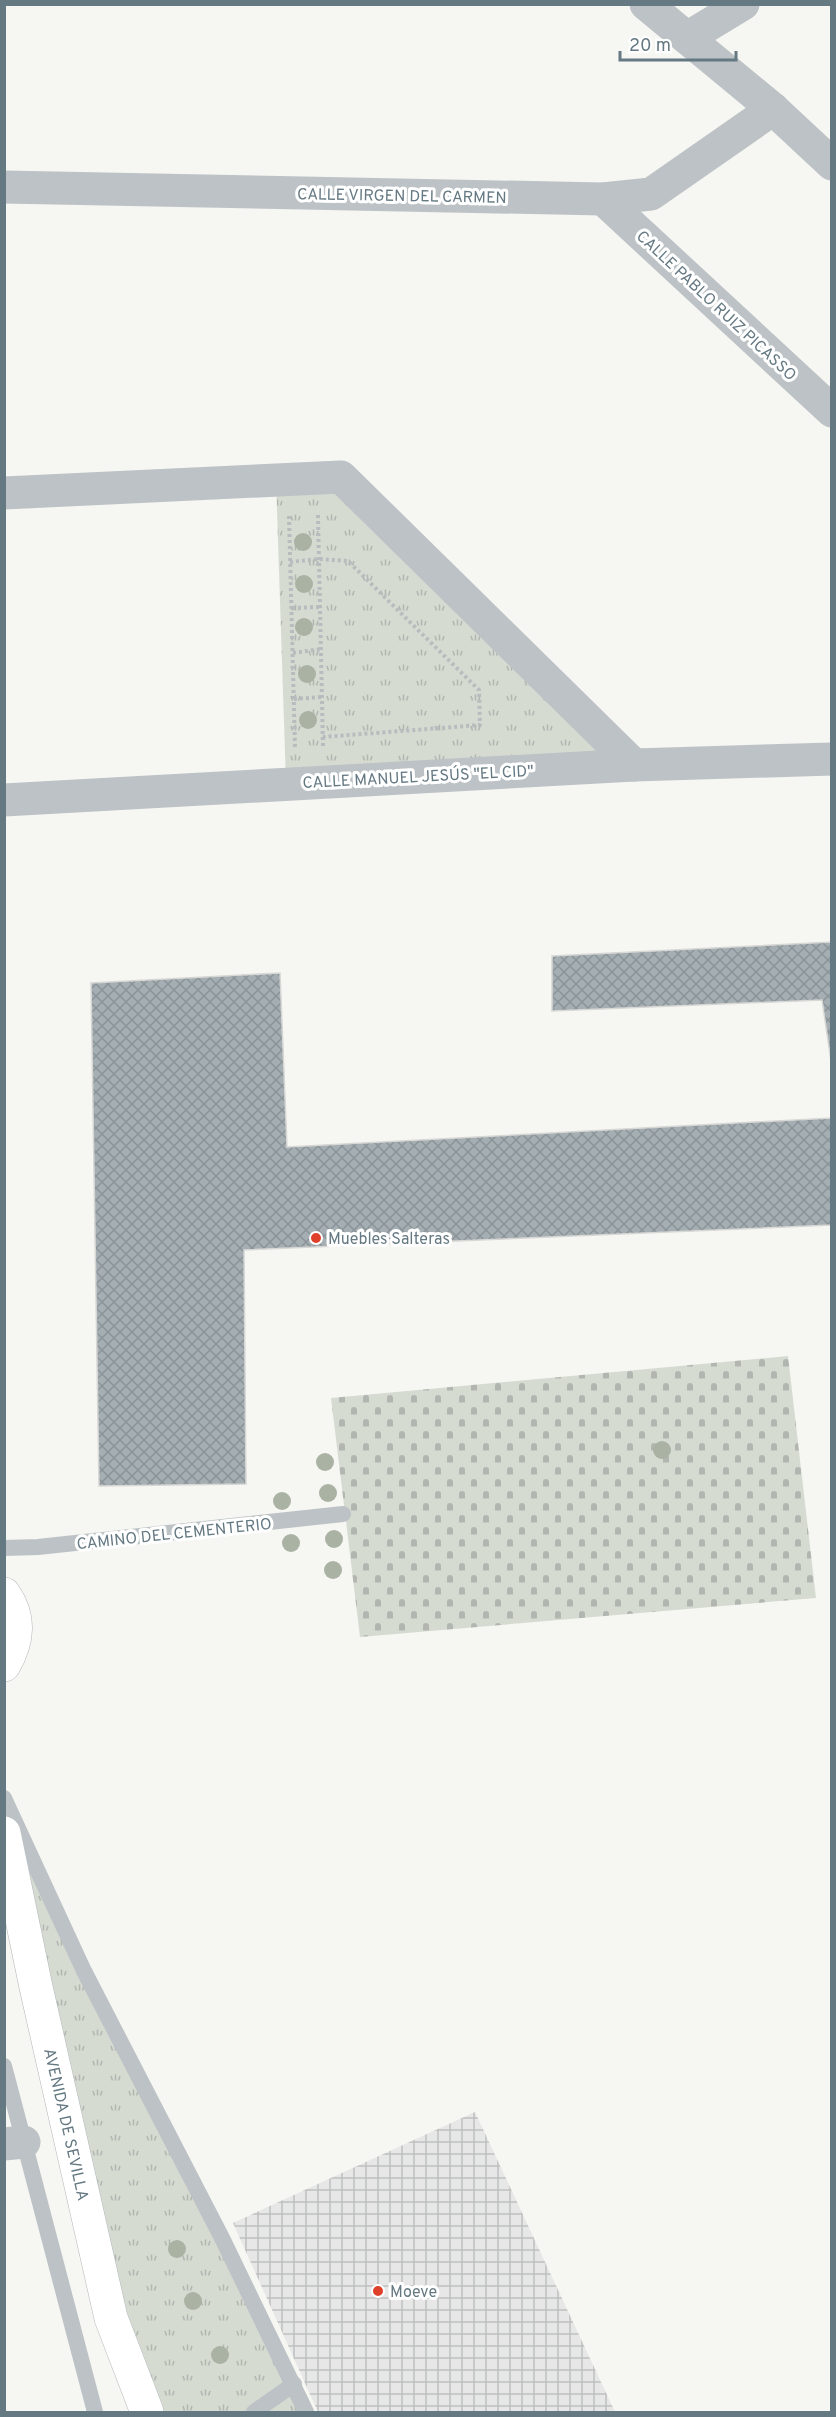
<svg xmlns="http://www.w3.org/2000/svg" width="836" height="2417" viewBox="0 0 836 2417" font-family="Overpass,sans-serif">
<defs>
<pattern id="industrial-grid" width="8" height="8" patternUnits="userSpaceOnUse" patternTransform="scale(1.5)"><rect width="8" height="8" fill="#e6e7e6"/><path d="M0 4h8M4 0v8" fill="none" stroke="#bec0c0"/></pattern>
<pattern id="grass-tufts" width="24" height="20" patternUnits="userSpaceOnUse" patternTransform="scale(1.5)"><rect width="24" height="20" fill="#d6dbd2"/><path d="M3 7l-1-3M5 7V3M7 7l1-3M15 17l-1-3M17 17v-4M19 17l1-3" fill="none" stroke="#b1b6b0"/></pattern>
<pattern id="cemetery-stones" width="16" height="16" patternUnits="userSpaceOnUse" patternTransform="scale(1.5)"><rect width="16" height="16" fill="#d6dbd2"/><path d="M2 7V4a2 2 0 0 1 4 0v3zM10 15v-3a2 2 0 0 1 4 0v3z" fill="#b1b6b0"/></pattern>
<pattern id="building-cross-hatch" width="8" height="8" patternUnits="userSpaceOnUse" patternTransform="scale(1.5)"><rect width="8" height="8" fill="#a5afb3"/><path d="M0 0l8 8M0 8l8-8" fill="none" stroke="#8a9397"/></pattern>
</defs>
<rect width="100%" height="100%" fill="#f6f6f2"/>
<path fill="url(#industrial-grid)" d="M475,2112l140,300h-297l-85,-189z"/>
<g fill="url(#grass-tufts)">
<path d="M341,477l293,288 -348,18 -10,-303z"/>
<path d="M4,1798l302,614h-159z"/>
</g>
<path fill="url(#cemetery-stones)" d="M788,1356l28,242 -456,39 -29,-239z"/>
<g fill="url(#building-cross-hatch)" stroke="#d7d7d5" stroke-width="1.5">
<path d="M832,942v126l-10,-68 -270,11v-55z"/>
<path d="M280,973l7,174 545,-29v107l-588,25 2,234 -147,2 -8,-503z"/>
</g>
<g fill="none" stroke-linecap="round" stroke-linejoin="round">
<g stroke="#b1b8bb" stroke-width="34">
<g id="secondary">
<path d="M4,1594c17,24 14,47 0,71"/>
<path id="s1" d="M4,1833l32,154 75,331 36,94"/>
</g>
</g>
<g stroke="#b9bcbe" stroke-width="4" stroke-dasharray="3 3" stroke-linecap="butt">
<path d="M318,515l5,232"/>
<path d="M289,516l6,232"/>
<path d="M290,562l29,-3 29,2 131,129 1,35 -157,12"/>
<path d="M292,608l28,-1"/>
<path d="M293,653l28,-4"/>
<path d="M294,699l28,-2"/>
</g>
<g stroke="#bcc2c5" stroke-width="16">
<path d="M4,1548l34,-1 305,-33"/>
<path d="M4,1798l80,173 139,269 83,172"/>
<path d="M4,2066l91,346"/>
<path d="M254,2412l40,-28"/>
</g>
<g stroke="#bcc2c5" stroke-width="33">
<path d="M646,4l127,105 59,55"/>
<path d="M687,38l56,-34"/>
<path d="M4,187l599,12 48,-5 122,-85"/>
<path d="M603,199l229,212"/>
<path d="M4,493l337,-16 293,288"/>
<path d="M4,800l630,-35 198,-6"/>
<path d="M4,2144l20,-2"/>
</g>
<use href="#secondary" stroke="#fff" stroke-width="33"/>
</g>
<g fill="#aab2a4">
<circle cx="303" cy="542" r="9"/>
<circle cx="304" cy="584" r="9"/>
<circle cx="304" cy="627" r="9"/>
<circle cx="307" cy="674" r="9"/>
<circle cx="308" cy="720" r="9"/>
<circle cx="662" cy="1450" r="9"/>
<circle cx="325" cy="1462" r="9"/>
<circle cx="328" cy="1493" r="9"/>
<circle cx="282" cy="1501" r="9"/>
<circle cx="334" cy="1539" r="9"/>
<circle cx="291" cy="1543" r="9"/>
<circle cx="333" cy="1570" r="9"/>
<circle cx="177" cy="2249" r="9"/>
<circle cx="193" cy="2301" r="9"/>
<circle cx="220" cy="2355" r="9"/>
</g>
<g fill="#df402a" stroke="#fff" stroke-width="2">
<circle cx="316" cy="1238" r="6"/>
<circle cx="378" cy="2291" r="6"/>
</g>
<g text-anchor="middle" stroke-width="6" stroke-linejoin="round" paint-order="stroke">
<g font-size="16" fill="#657983" stroke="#fff">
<text transform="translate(402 195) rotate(1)" y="6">CALLE VIRGEN DEL CARMEN</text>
<text transform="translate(717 305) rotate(43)" y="6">CALLE PABLO RUIZ PICASSO</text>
<text transform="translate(418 776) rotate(-3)" y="6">CALLE MANUEL JESÚS "EL CID"</text>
<text transform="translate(174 1533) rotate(-6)" y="6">CAMINO DEL CEMENTERIO</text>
<text dy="6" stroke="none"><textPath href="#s1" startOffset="298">AVENIDA DE SEVILLA</textPath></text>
</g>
<g font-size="16" fill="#657983" stroke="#fff" text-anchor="start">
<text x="328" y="1244">Muebles Salteras</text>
<text x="390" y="2297">Moeve</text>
</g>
</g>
<rect width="836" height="2417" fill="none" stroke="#657983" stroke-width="12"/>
<path d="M620 51v9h116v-9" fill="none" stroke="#657983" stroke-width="3"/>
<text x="629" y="51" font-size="18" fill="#657983" stroke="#ffffff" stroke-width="4.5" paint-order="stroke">20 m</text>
</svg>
